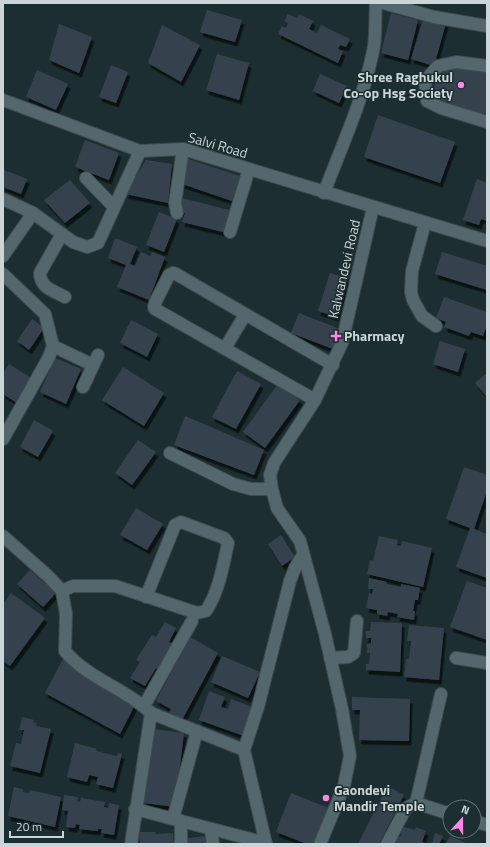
<svg xmlns="http://www.w3.org/2000/svg" width="490" height="847" viewBox="0 0 490 847" font-family="'Titillium Web',sans-serif">
<defs>
<filter id="shadow"><feDropShadow dx="2.5" dy="4.5" stdDeviation="0" flood-color="#0009"/></filter>
</defs>
<rect width="100%" height="100%" fill="#1c2e31"/>
<g fill="#35434d" filter="url(#shadow)">
<path d="M207,10l35,10 -7,22 -35,-10z"/>
<path d="M391,13l27,7 -10,40 -27,-7z"/>
<path d="M288,14l9,4 2,-4 14,7 -4,8 8,4 4,-8 29,14 -4,8 -6,-2 -2,4 5,2 -5,12 -60,-29 4,-8 4,2 2,-5 -4,-2z"/>
<path d="M424,16l22,7 -12,43 -23,-7z"/>
<path d="M59,24l33,13 -13,36 -30,-13z"/>
<path d="M162,25l38,20 -19,37 -33,-19z"/>
<path d="M217,54l32,9 -10,37 -33,-10z"/>
<path d="M111,65l17,7 -12,31 -17,-6z"/>
<path d="M441,67l46,3v45l-58,-15z"/>
<path d="M37,70l31,14 -12,26 -30,-13z"/>
<path d="M320,74l27,12 -8,17 -26,-12z"/>
<path d="M378,115l77,27 -15,41 -76,-26z"/>
<path d="M85,140l34,13 -10,27 -34,-13z"/>
<path d="M188,159l52,17 -8,25 -53,-18z"/>
<path d="M146,160l26,4 -4,39 -43,-9z"/>
<path d="M4,170l23,9 -6,15 -18,-7z"/>
<path d="M477,179l10,4v38l-6,-2 -2,6 -16,-5z"/>
<path d="M70,180l20,23 -25,20 -21,-23z"/>
<path d="M182,198l51,13 -6,22 -45,-11 3,-9 -7,-2z"/>
<path d="M159,212l18,7 -13,33 -18,-7z"/>
<path d="M115,238l22,9 -7,17 5,2 6,-14 9,4 2,-4 13,5 -16,43 -32,-13 9,-22 -18,-7z"/>
<path d="M442,252l45,14v24l-52,-16z"/>
<path d="M330,273l18,5 -12,39 -18,-6z"/>
<path d="M444,297l43,15v13l-4,11 -12,-4 -2,4 -25,-9 2,-5 -10,-4z"/>
<path d="M299,313l41,16 -7,20 -42,-16z"/>
<path d="M32,319l12,9 -15,22 -12,-9z"/>
<path d="M131,320l27,14 -11,23 -27,-14z"/>
<path d="M440,341l25,8 -7,23 -25,-8z"/>
<path d="M55,358l26,11 -15,35 -26,-12z"/>
<path d="M9,364l24,15 -16,24 -14,-9v-20z"/>
<path d="M123,367l41,26 -20,33 -42,-26z"/>
<path d="M237,371l24,13 -25,45 -24,-12z"/>
<path d="M487,373v24l-12,-14z"/>
<path d="M278,384l22,16 -35,48 -22,-16z"/>
<path d="M185,416l79,34 -10,25 -80,-30z"/>
<path d="M34,420l19,11 -15,26 -18,-10z"/>
<path d="M138,440l18,12 -24,33 -17,-12z"/>
<path d="M464,467l23,8v16l-13,38 13,5v44l-31,-11 14,-39 -24,-9z"/>
<path d="M136,508l27,16 -16,26 -27,-15z"/>
<path d="M281,535l14,22 -13,9 -14,-22z"/>
<path d="M379,536l19,4 -1,5 4,1 1,-5 30,7 -9,39 -56,-13 3,-14 3,1z"/>
<path d="M30,570l26,23 -13,14 -26,-23z"/>
<path d="M369,578l18,4 -1,2 15,3v-3l19,4 -2,12h-3l-2,11h2l-1,9 -17,-3 1,-3 -10,-2 -1,4 -10,-2v-4l-11,-2 3,-15 3,1 1,-5h-5z"/>
<path d="M467,581l20,7v52l-37,-13z"/>
<path d="M11,593l34,25 -35,48 -7,-5v-57z"/>
<path d="M165,622l11,6 -7,14 3,1 -13,27 -3,-2 -11,18 -15,-8 10,-16 -4,-2 16,-25 4,2z"/>
<path d="M371,622l31,1 -2,49 -34,-2v-6h3l1,-11h-3v-9h4v-6h-5v-7h4z"/>
<path d="M409,625l35,3 -5,52 -35,-3 2,-18h3l2,-18h-4z"/>
<path d="M190,637l28,16 -36,67 -13,-7 2,-4 -15,-8z"/>
<path d="M222,656l38,16 -12,26 -37,-16z"/>
<path d="M63,659l11,6 -2,3 31,17 -1,3 14,8 2,-3 18,10 -16,31 -75,-41z"/>
<path d="M209,691l16,6 -4,10 7,2 3,-10 23,9 -10,28 -45,-16z"/>
<path d="M352,697l58,2 -1,42 -50,-1 1,-30h-8z"/>
<path d="M22,717l12,3 -1,2 4,1 -1,3 15,3 -11,44 -30,-7 6,-23 5,1 3,-14h-5z"/>
<path d="M153,729l31,4 -9,74 -31,-4z"/>
<path d="M75,743l22,6 -1,2 21,5 1,-3 4,1 -9,34 -17,-4 2,-7 -9,-2 -2,7 -20,-5z"/>
<path d="M387,786l17,9 -25,49h-21z"/>
<path d="M14,787l9,2v3l6,1 1,-3 31,7 -6,30 -47,-11z"/>
<path d="M291,793l38,15 -13,36h-9l-31,-12z"/>
<path d="M64,795l14,2 -1,4 3,1 1,-4 24,4 -1,5 4,1 1,-5 10,2 -5,30 -13,-2 1,-4h-4v2l-19,-2 1,-4 -4,-1 -1,4 -9,-1 2,-16 -6,-1z"/>
<path d="M403,827l12,3 1,-3 10,4 -4,11 6,2h-33l2,-8 3,1z"/>
<path d="M139,832h16l1,2 17,-1 1,11h-34z"/>
<path d="M435,833l8,3 -4,8h-7z"/>
<path d="M206,836l1,8h-25v-5z"/>
<path d="M450,836l18,8h-22z"/>
</g>
<g fill="none" stroke-linecap="round" stroke-linejoin="round">
<g stroke="#3c4b4e" stroke-width="14">
<g id="minor">
<path d="M383,3l51,14 53,9"/>
<path d="M487,66l-31,-4 -18,4 -13,15 2,20 14,7 46,14"/>
<path d="M3,100l137,51"/>
<path d="M86,178l28,29"/>
<path d="M324,193c18,-48 41,-97 50,-147 2,-14 1,-29 2,-43"/>
<path d="M3,199l30,14 40,29 14,5 11,-4 42,-92 43,-2 304,92"/>
<path d="M177,213l-2,-10 8,-54"/>
<path d="M425,223l-13,48 -1,21 2,8 9,16 14,10"/>
<path d="M230,232l19,-63"/>
<path d="M62,234l-22,39c0,15 14,18 25,24"/>
<path d="M3,256l30,-43"/>
<path d="M3,274l42,40 8,32 -4,11 -46,82"/>
<path d="M53,346l40,19"/>
<path d="M225,348l20,-33"/>
<path d="M83,387l15,-32"/>
<path d="M315,400l-160,-91 -1,-2 1,-4 14,-28 4,-2 3,1 157,91"/>
<path d="M170,453l63,31 18,5h21"/>
<path d="M3,536l45,40 14,15 4,23 -1,37c23,28 60,37 86,62l93,37"/>
<path d="M62,591l11,-5h42l82,27 9,-2c13,-20 17,-45 22,-68l-4,-5 -43,-16 -6,3 -29,72"/>
<path d="M330,658l18,-1 6,-4 3,-32"/>
<path d="M456,658l31,5"/>
<path d="M144,706l48,-85"/>
<path d="M416,803l34,11"/>
<path d="M135,809l131,34"/>
<path d="M173,819l24,-88"/>
<path d="M181,821v23"/>
<path d="M474,821l13,4"/>
<path d="M211,829l2,15"/>
<path d="M131,844l20,-131"/>
<path d="M266,844l-22,-94 14,-43 32,-126 5,-13 8,-13"/>
<path d="M320,844l24,-58 6,-30 -8,-47 -17,-75 -25,-93 -23,-33 -5,-19 -2,-14 4,-12 41,-63 27,-57 31,-136"/>
<path d="M387,844l19,-36 10,-5 25,-109"/>
</g>
</g>
<use href="#minor" stroke="#54676c" stroke-width="12"/>
</g>
<g fill="#fb87e6" stroke="#1c2e31" stroke-width="1.5">
<circle cx="461" cy="85" r="4"/>
<path d="M334 330h4v4h4v4h-4v4h-4v-4h-4v-4h4z"/>
<circle cx="326" cy="798" r="4"/>
</g>
<g text-anchor="middle" stroke-width="3" stroke-linejoin="round" paint-order="stroke">
<g font-size="14" font-weight="bold" fill="#cad5d7" stroke="#1c2e31" text-anchor="start">
<text x="453" y="82" text-anchor="end">Shree Raghukul<tspan x="453" dy="16">Co-op Hsg Society</tspan></text>
<text x="344" y="341">Pharmacy</text>
<text x="334" y="795">Gaondevi<tspan x="334" dy="16">Mandir Temple</tspan></text>
</g>
<g font-size="14" fill="#cad5d7" stroke="#1c2e31">
<text transform="translate(218 145) rotate(16)" y="5">Salvi Road</text>
<text transform="translate(344 269) rotate(-77)" y="5">Kalwandevi Road</text>
</g>
</g>
<rect width="490" height="847" fill="none" stroke="#cad5d7" stroke-width="8"/>
<g transform="translate(462 819) rotate(21)"><circle r="19" fill="#1c2e31" stroke="#627173"/>
<path d="M0-3L7 15L0 10L-7 15Z" fill="#fb87e6"/>
<text y="-6" font-size="11" font-weight="bold" text-anchor="middle" fill="#cad5d7">N</text>
</g>
<path d="M10 831v6h53v-6" fill="none" stroke="#cad5d7" stroke-width="2"/>
<text x="16" y="831" font-size="12" fill="#cad5d7" stroke="#1c2e31" stroke-width="3" paint-order="stroke">20 m</text>
</svg>
